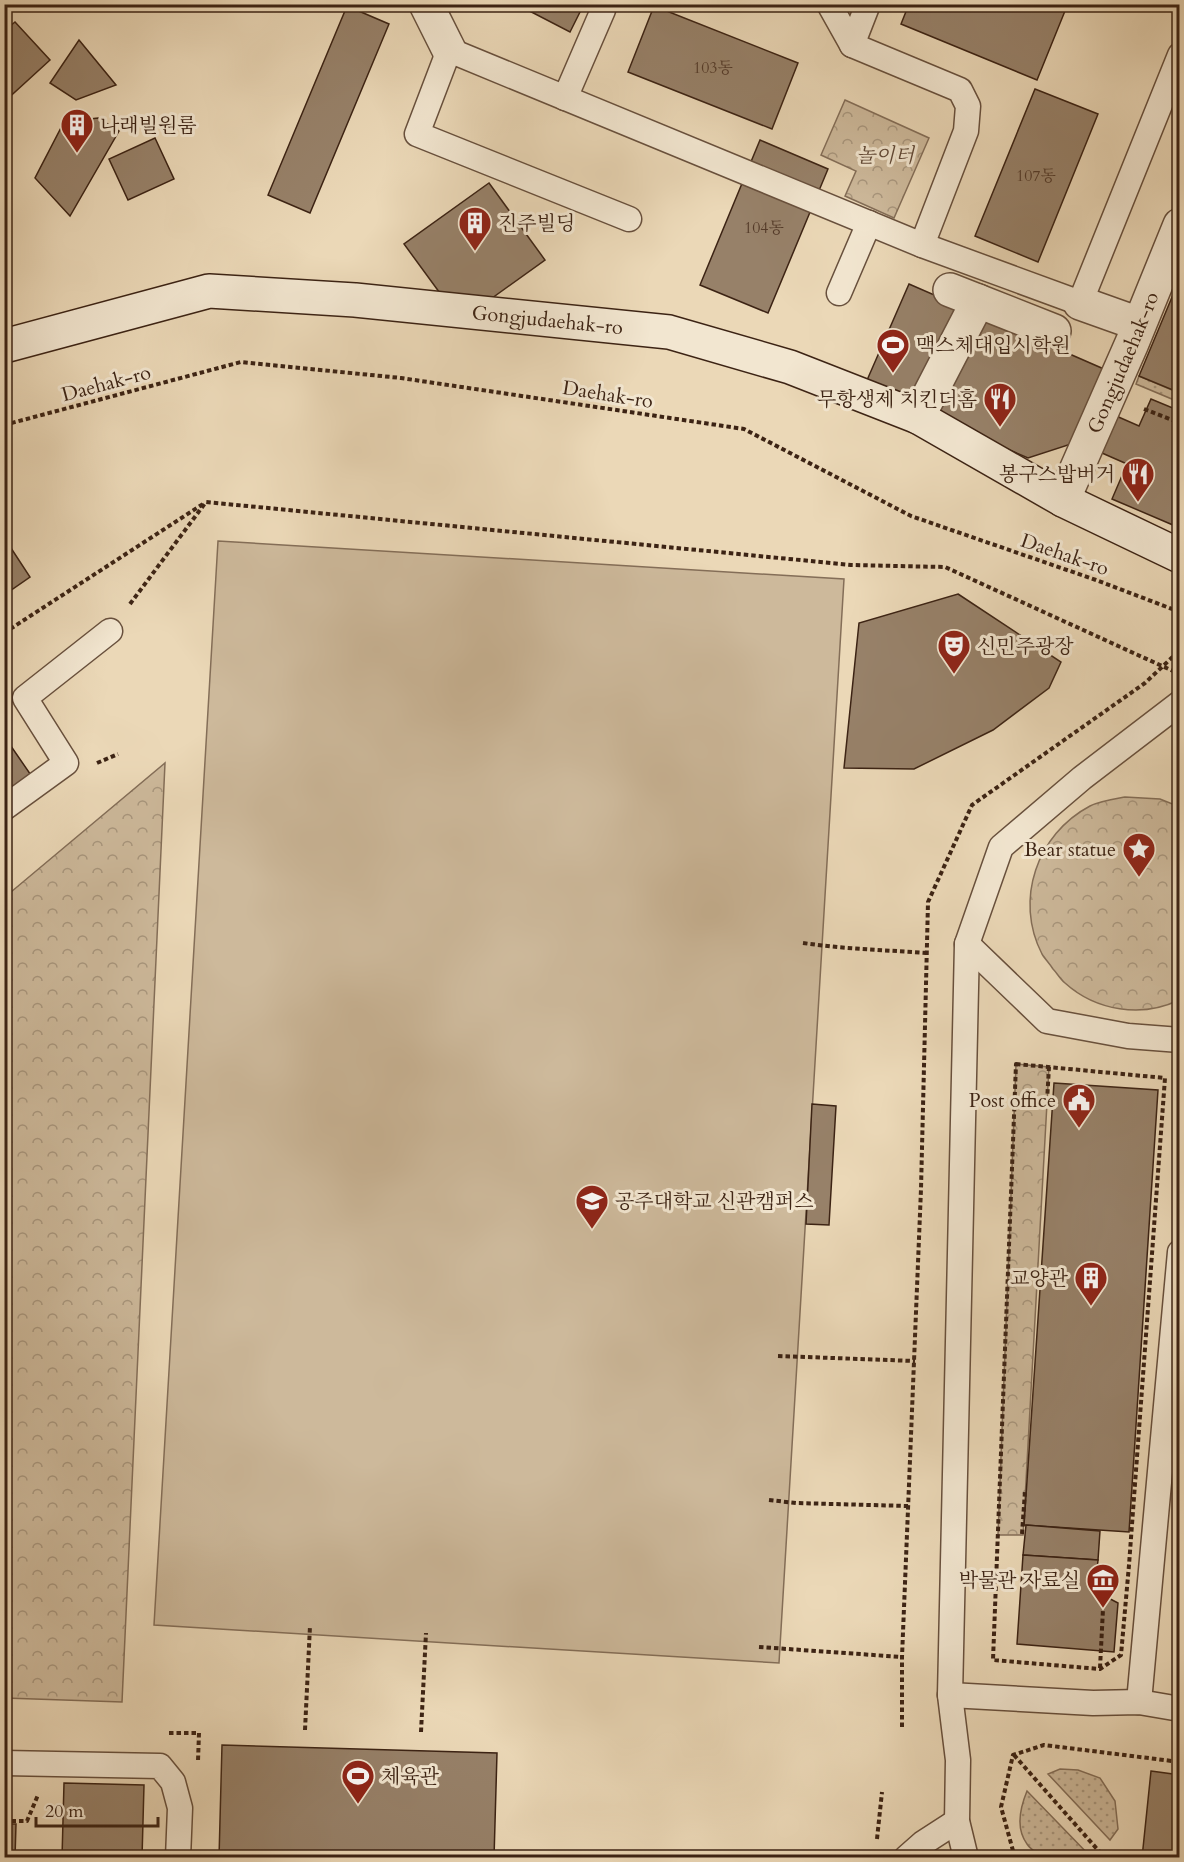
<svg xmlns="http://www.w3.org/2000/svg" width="1184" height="1862" viewBox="0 0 1184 1862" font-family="Cardo,'Noto Serif KR',serif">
<defs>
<pattern id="forest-crowns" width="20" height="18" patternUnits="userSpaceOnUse" patternTransform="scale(1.5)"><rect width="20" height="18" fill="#cdb99b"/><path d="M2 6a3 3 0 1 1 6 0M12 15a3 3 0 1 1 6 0" fill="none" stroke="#a8967d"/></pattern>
<pattern id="garden-dots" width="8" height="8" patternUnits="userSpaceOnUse" patternTransform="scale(1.5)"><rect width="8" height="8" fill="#cdb99b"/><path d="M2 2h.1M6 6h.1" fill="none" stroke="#a8967d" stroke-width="1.8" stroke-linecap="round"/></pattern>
</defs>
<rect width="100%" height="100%" fill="#ebd8b7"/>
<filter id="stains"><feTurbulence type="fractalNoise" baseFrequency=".00333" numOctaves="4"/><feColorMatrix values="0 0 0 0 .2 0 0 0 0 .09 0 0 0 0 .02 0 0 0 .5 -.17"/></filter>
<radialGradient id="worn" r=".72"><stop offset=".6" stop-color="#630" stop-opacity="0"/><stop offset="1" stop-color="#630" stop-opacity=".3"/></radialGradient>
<path fill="#cdb99b" stroke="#846e58" stroke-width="1.5" d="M218,541l626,38 -65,1084 -625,-38z"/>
<g fill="url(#forest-crowns)" stroke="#846e58" stroke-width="1.5">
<path d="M845,100l84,38 -35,80 -49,-22 11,-25 -35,-16z"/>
<path d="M165,763l-43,939 -117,-4v-801z"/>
<path d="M1125,797l35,2 20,8 -1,193c-37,18 -83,11 -114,-17 -5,-4 -8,-10 -12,-14 -3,-5 -8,-10 -11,-15 -28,-54 -5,-120 48,-148 10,-5 24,-7 35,-9z"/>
<path d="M1016,1064l33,3 -26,468h-25z"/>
</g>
<g fill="url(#garden-dots)" stroke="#846e58" stroke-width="1.5">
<path d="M1139,376l40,17v9l-43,-18z"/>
<path d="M1060,1769l18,1 22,8 15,23 3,28 -8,11 -62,-66z"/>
<path d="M1027,1791l63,65 -1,1h-47c-5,-4 -12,-8 -15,-13 -12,-16 -7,-36 0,-53z"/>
</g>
<g fill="#978169" stroke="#3c2314" stroke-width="1.5">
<path d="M516,4h68l-14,28z"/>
<path d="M909,4h141l15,7 -28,69 -136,-56z"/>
<path d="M347,6l42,18 -79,189 -42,-18z"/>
<path d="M654,6l144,57 -26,66 -144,-57z"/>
<path d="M15,22l35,38 -46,42v-71z"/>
<path d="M79,40l37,45 -40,15 -26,-17z"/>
<path d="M1035,89l63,25 -60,148 -63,-26z"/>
<path d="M98,118l21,13 -49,85 -35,-38 29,-56z"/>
<path d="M155,138l19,41 -46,21 -19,-41z"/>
<path d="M760,140l68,29 -60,144 -68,-28z"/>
<path d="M489,183l56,77 -64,46 -36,-6 -41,-56z"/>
<path d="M1180,278v115l-41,-17z"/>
<path d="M909,284l204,89 -15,35 41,18 12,-27 29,12v117l-68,-29 15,-35 -50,-22 -49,16 -164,-71z"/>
<path d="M9,545l21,32 -26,18v-47z"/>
<path d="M958,594l103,68 -12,26 -56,42 -79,39 -70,-1 15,-145z"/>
<path d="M4,736l31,45 -31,21z"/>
<path d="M1054,1083l104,7 -29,442 -105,-7z"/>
<path d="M812,1104l24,2 -7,119 -23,-1z"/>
<path d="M1026,1525l74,6 -2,29 -75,-5z"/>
<path d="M1023,1555l75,5 -3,31 23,12 -4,49 -97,-8z"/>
<path d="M222,1745l275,8 -3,105h-275z"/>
<path d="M1151,1771l29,4v83h-38z"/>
<path d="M64,1783l80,2 -2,73h-80z"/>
<path d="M4,1824h12l-1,34h-11z"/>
</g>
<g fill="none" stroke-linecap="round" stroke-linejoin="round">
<g stroke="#68503d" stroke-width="27">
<g id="lane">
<path d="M829,4l23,41"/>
<path d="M868,4l-16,41 108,45 8,16 -2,25 -44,114 158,58 100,-248"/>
<path d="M565,98l38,-88"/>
<path d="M629,219l-212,-85 32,-84 473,195"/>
<path d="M839,293l30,-70"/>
<path d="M4,808l62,-45 -41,-65 85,-67"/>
<path d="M967,944l80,77 81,15 52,4"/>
<path d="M950,1695l143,8 46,-1 41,7"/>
<path d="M1139,1702l41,-450"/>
<path d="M4,1763l156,3 13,16 7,26 -2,50"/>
<path d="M906,1858l17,-15 34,-22"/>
<path d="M966,1858l-9,-37 1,-61 -8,-65 17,-751 34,-97 81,-69 98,-75"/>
</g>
</g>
<g stroke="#68503d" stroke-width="36">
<g id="street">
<path d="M426,4l23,46"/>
<path d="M950,290l28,11"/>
<path d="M1080,303l59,21"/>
<path d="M918,417l60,-116 76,30"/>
<path id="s1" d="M1063,500l69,-157 48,-118"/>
</g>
</g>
<g stroke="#3c2314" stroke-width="36">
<g id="secondary">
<path id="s2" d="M4,346l205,-55 146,9 314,32 121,35 128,50 145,83 117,56"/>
</g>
</g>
<g stroke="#3c2314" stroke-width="4" stroke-dasharray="4.5 3" stroke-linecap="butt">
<path d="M1144,409l36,14"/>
<path d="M4,425l237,-63 160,16 343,51 167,87 185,64 84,32"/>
<path d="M130,604l76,-102 645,63 94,2 228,104"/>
<path d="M4,633l199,-129"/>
<path d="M97,763l21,-9"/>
<path d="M803,943c41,6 82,7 124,10"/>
<path d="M1016,1064l149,14 -36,487 -8,90 -21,14 -107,-9z"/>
<path d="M1047,1101l2,-34"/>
<path d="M778,1356l137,5"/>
<path d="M769,1500l27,3 112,3"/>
<path d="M1022,1534l3,-43"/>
<path d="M759,1647l143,10"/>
<path d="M1100,1668l3,-59"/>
<path d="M902,1727v-70l19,-468 7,-287 44,-97 173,-122 35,-33"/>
<path d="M305,1730l5,-104"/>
<path d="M421,1732l5,-99"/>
<path d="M169,1733h30l-1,28"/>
<path d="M1014,1755l91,103"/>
<path d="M4,1821h23l11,-26"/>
<path d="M877,1839l5,-47"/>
<path d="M1015,1858l-14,-51 12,-52 31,-10 136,17"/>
</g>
<use href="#lane" stroke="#f2e6d0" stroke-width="24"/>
<use href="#street" stroke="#f2e6d0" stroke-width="33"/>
<use href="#secondary" stroke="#f2e6d0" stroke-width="33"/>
</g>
<defs>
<g id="building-pin" transform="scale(1.725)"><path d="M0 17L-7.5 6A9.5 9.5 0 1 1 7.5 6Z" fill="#8f2418" stroke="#f2e6d0"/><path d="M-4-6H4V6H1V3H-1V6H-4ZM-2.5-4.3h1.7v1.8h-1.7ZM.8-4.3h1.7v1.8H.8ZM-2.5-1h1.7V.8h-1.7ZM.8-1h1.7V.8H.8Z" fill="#fff"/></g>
<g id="stadium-pin" transform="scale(1.725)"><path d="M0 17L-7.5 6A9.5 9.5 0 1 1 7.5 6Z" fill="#8f2418" stroke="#f2e6d0"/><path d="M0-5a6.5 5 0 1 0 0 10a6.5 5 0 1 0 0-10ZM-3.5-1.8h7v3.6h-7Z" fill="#fff"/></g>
<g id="restaurant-pin" transform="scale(1.725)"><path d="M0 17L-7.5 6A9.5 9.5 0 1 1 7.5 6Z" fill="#8f2418" stroke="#f2e6d0"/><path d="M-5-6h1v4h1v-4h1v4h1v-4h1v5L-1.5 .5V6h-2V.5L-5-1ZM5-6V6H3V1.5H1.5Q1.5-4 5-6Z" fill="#fff"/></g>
<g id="theatre-pin" transform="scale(1.725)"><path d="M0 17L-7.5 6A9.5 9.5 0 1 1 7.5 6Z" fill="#8f2418" stroke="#f2e6d0"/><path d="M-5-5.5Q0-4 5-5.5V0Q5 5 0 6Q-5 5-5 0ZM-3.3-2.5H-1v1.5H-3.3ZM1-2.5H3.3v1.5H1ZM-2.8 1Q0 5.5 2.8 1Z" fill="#fff"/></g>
<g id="sight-pin" transform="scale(1.725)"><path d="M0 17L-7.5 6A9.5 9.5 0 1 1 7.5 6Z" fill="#8f2418" stroke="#f2e6d0"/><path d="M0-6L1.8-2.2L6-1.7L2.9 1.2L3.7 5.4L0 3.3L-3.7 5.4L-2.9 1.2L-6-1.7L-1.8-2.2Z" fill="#fff"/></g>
<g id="civic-pin" transform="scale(1.725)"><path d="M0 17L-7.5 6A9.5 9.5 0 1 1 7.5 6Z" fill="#8f2418" stroke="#f2e6d0"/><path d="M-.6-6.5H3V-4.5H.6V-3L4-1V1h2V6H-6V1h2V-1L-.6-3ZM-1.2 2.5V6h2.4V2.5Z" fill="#fff"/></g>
<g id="university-pin" transform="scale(1.725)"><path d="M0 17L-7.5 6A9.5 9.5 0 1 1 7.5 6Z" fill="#8f2418" stroke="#f2e6d0"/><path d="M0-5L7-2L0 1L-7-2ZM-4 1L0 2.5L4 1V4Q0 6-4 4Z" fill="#fff"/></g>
<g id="museum-pin" transform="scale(1.725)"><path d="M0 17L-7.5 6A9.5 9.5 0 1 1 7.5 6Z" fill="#8f2418" stroke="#f2e6d0"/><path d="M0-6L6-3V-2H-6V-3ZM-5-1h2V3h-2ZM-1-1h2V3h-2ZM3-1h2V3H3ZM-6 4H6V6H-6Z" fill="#fff"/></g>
</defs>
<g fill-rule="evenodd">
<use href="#building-pin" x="77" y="125"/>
<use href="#building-pin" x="475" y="223"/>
<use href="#stadium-pin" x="893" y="345"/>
<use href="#restaurant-pin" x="1000" y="399"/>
<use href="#restaurant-pin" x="1138" y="474"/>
<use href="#theatre-pin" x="954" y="646"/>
<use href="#sight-pin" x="1139" y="849"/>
<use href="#civic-pin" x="1079" y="1100"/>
<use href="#university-pin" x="592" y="1201"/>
<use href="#building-pin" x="1091" y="1278"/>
<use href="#museum-pin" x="1103" y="1580"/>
<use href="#stadium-pin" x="358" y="1776"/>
</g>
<g text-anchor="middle" stroke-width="6" stroke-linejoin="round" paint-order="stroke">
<g font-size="16" fill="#533a29">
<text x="713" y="73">103동</text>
<text x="1036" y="181">107동</text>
<text x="764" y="233">104동</text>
</g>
<g font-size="20" fill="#3c2314" stroke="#f2e6d0" text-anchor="start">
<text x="100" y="132">나래빌원룸</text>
<text x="498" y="230">진주빌딩</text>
<text x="916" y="352">맥스체대입시학원</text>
<text x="977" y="406" text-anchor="end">무항생제 치킨더홈</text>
<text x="1115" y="481" text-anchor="end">봉구스밥버거</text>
<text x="977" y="653">신민주광장</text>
<text x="1116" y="856" text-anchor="end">Bear statue</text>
<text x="1056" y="1107" text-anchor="end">Post office</text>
<text x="615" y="1208">공주대학교 신관캠퍼스</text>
<text x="1068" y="1285" text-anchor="end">교양관</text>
<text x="1080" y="1587" text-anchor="end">박물관 자료실</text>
<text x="381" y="1783">체육관</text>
</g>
<g font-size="20" font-style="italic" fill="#604836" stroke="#f2e6d0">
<text x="885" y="162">놀이터</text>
</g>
<g font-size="20" fill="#3c2314" stroke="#f2e6d0">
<text dy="7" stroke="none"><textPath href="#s2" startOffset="552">Gongjudaehak-ro</textPath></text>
<text dy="7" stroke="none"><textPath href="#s1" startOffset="150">Gongjudaehak-ro</textPath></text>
<text transform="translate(106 383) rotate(-15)" y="7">Daehak-ro</text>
<text transform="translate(608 394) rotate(9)" y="7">Daehak-ro</text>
<text transform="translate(1065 554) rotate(19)" y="7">Daehak-ro</text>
</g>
</g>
<rect width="1184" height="1862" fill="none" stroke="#ebd8b7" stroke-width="24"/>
<rect x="6" y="6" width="1172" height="1850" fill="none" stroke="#3c2314" stroke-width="3"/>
<rect x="12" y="12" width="1160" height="1838" fill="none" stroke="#3c2314" stroke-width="1.5"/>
<path d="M36 1817v9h122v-9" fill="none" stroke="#3c2314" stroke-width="3"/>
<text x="45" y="1817" font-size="18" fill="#3c2314" stroke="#f2e6d0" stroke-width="4.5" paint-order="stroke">20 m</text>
<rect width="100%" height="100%" filter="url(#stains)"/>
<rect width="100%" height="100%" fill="url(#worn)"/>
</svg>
